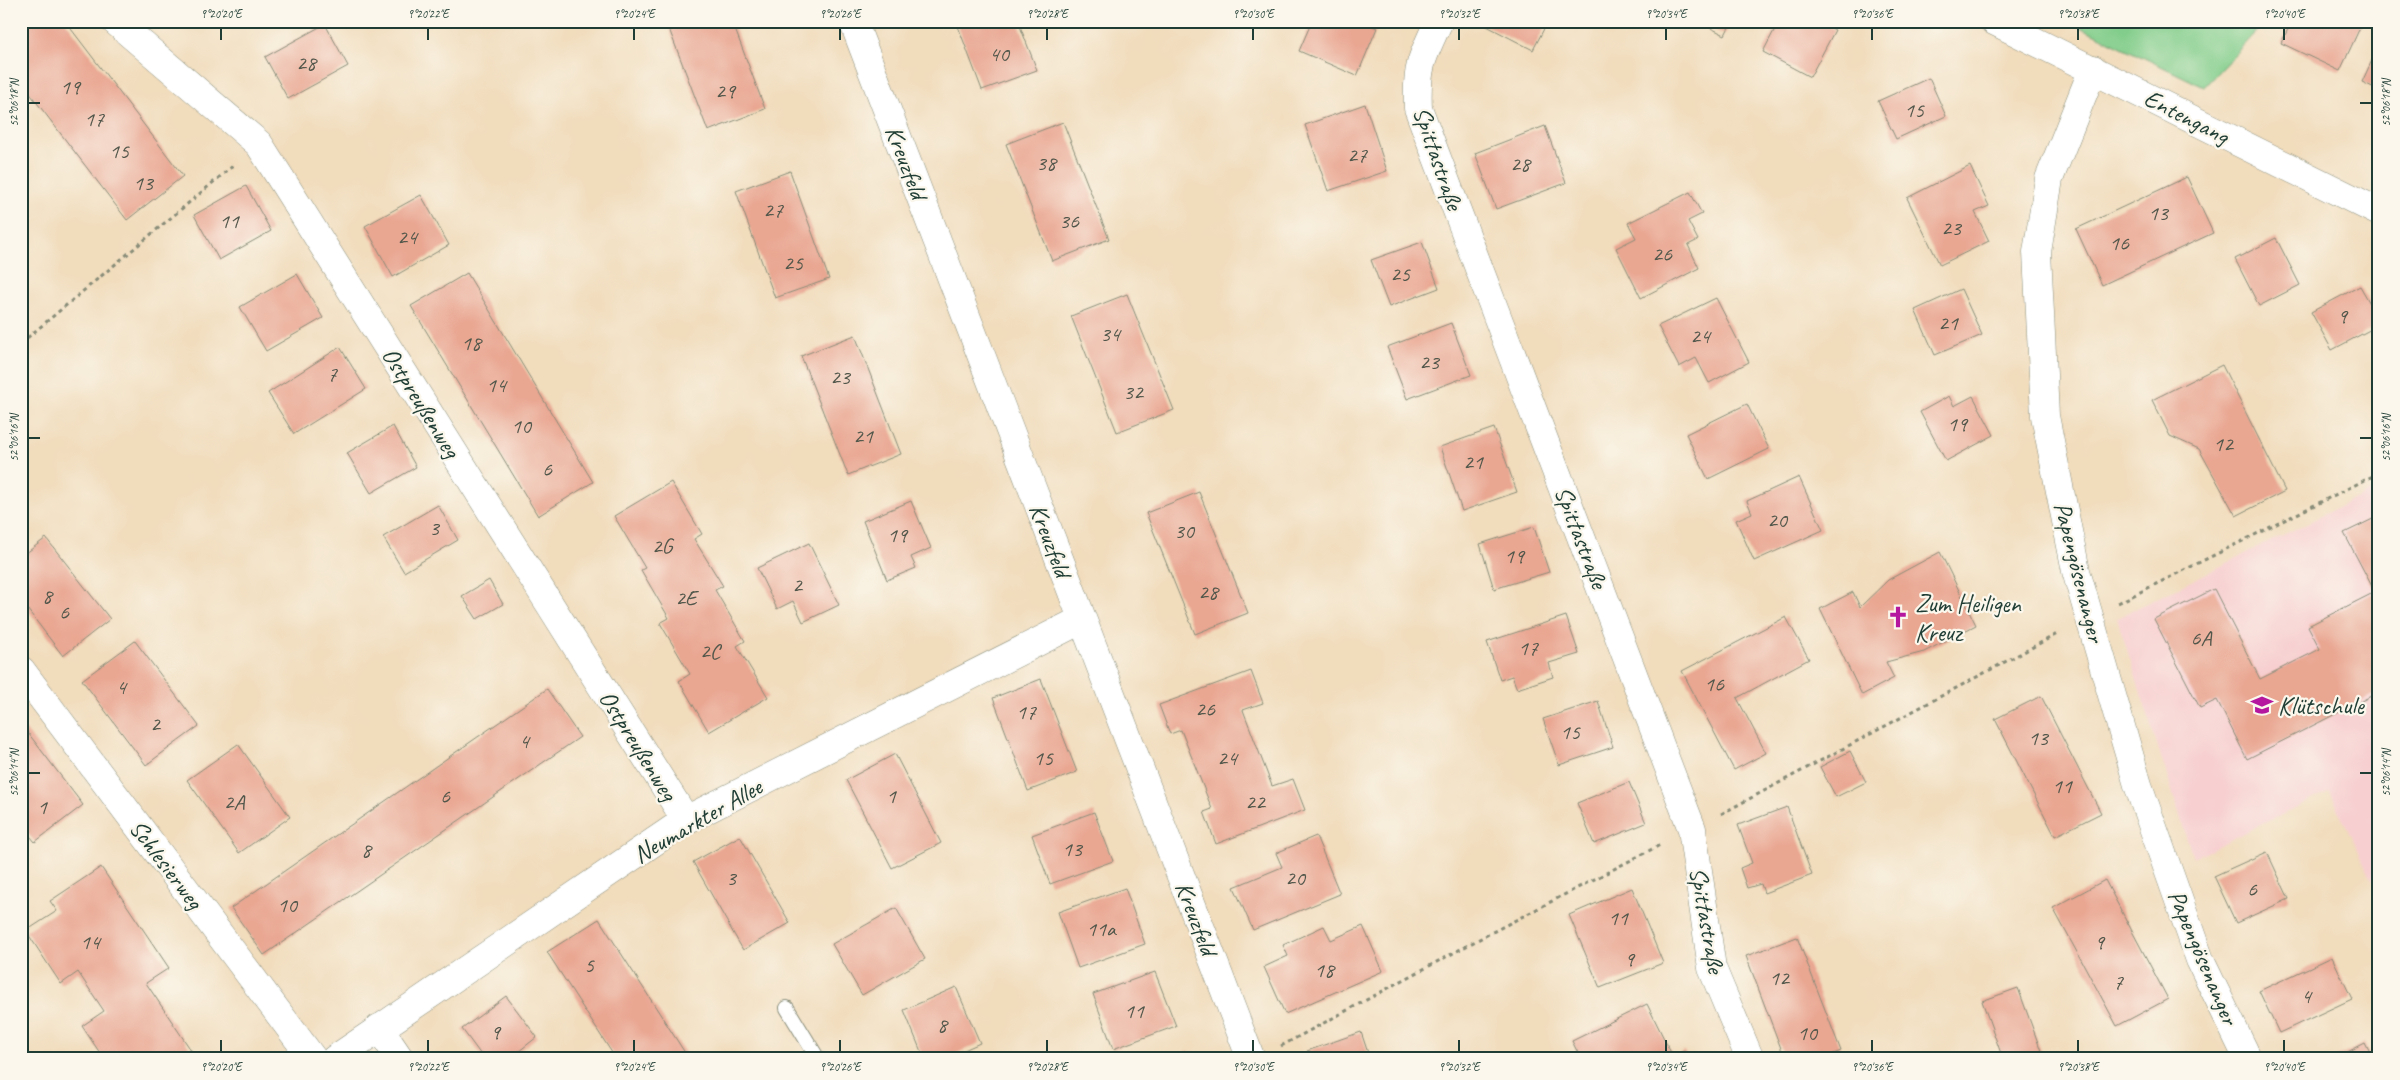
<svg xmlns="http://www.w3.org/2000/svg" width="2400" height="1080" viewBox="0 0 2400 1080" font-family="Caveat,sans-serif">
<rect width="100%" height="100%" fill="#fbf7ec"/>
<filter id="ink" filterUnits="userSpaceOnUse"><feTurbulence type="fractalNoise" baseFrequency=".02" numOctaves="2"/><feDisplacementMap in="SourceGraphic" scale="10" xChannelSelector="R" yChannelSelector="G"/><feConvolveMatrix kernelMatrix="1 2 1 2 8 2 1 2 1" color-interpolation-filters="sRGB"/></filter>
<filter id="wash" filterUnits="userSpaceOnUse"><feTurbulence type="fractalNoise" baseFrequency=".0096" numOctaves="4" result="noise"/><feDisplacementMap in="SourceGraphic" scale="20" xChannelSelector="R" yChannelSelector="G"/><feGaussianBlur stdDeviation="1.12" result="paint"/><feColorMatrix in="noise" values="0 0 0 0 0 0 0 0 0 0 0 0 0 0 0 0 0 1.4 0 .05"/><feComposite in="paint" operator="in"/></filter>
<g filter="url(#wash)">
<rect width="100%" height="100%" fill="#f1dcbc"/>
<path fill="#f7cfd0" d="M2379,487v408l-49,-104 -137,67 -76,-240z"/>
<path fill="#82cd8b" stroke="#508560" d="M2068,21h198l-62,66z"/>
<g id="blocks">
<g fill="#e9a691">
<path d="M21,21h44l118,155 -56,44 -106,-138z"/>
<path d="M666,21h66l33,88 -57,22z"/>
<path d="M956,21h62l19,49 -55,20z"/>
<path d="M1312,21h49l16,7 -20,48 -58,-25z"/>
<path d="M1484,21h64l-15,29 -50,-26z"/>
<path d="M1696,21h36l-7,14z"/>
<path d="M1779,21h40l16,9 -25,47 -47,-25z"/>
<path d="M2292,21h71l-23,50 -59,-28z"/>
<path d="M325,24l23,42 -60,33 -23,-42z"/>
<path d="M2379,45v45l-17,-8z"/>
<path d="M1929,78l17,38 -50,23 -18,-38z"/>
<path d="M1365,104l22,67 -59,20 -23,-66z"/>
<path d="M1063,122l46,117 -57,22 -46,-117z"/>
<path d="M1545,126l21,57 -70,26 -21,-56z"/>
<path d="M1970,166l19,40 -14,6 14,29 -49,24 -33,-67z"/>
<path d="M790,171l39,108 -54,19 -39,-107z"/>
<path d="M2187,177l26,56 -111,52 -26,-56z"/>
<path d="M246,186l25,45 -52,29 -25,-45z"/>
<path d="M1690,192l12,22 -14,7 10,19 -10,5 11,23 -58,30 -25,-50 20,-10 -8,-15z"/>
<path d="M421,195l28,50 -56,32 -28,-51z"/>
<path d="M2276,238l24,47 -41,21 -24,-47z"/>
<path d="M1422,242l17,46 -50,19 -18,-47z"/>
<path d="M467,273l126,209 -55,34 -127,-210z"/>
<path d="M297,274l26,44 -57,33 -26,-44z"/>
<path d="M2360,286l19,33v6l-47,25 -21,-38z"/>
<path d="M1961,289l21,46 -47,20 -20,-45z"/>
<path d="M1127,294l47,116 -57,22 -46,-116z"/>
<path d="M1716,298l33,64 -40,21 -13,-25 -17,9 -21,-41z"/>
<path d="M1451,323l20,52 -64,24 -20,-52z"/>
<path d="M855,335l46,119 -53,21 -47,-119z"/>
<path d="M340,347l26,42 -72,45 -26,-41z"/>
<path d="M2222,365l63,126 -49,25 -37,-67 -29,-13 -18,-36z"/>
<path d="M1949,396l5,10 19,-10 21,39 -48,26 -26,-49z"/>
<path d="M1747,404l22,45 -61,30 -22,-45z"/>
<path d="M393,426l23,41 -45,26 -24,-40z"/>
<path d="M1494,428l23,64 -55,19 -22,-64z"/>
<path d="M1799,477l24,53 -69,31 -18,-41 16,-7 -5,-12z"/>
<path d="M671,482l31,52 -8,5 29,47 -8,4 30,51 -8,5 31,51 -59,35 -30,-51 11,-7 -30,-51 9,-5 -28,-48 4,-2 -31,-52z"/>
<path d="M1199,492l49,121 -53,21 -49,-121z"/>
<path d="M911,501l20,47 -20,9 5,11 -29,12 -24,-59z"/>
<path d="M438,505l20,35 -54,32 -21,-35z"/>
<path d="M2379,516v176l-132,67 -30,-59 -17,8 -46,-89 60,-30 46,90 60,-30 -12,-23 67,-34 -31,-59z"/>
<path d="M1534,527l15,45 -55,17 -14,-45z"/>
<path d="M46,538l64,81 -47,37 -42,-55v-44z"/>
<path d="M809,543l30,62 -36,17 -10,-21 -16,8 -20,-41z"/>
<path d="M1940,552l36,73 -52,27 -38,10 8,16 -32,17 -42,-86 33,-17 7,15 28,-27z"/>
<path d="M489,580l14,24 -26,15 -15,-23z"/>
<path d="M1566,616l13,38 -30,9 4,14 -36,12 -5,-13 -12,4 -13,-38z"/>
<path d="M1786,617l23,42 -72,39 29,55 -32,17 -52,-99z"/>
<path d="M135,641l64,85 -53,39 -64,-85z"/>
<path d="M1251,671l12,32 -20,7 29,76 21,-7 12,31 -89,34 -12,-32 8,-3 -31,-79 -11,4 -11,-29z"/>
<path d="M1041,679l36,93 -49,19 -35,-93z"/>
<path d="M547,689l33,48 -316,218 -33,-47z"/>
<path d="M2041,696l60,117 -46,23 -60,-117z"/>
<path d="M1598,701l15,46 -54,18 -16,-46z"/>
<path d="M25,729l58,76 -48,37 -14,-17v-93z"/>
<path d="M238,744l52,73 -51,36 -52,-73z"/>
<path d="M1850,751l16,31 -30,15 -16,-30z"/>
<path d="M895,754l46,89 -49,25 -46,-88z"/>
<path d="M1629,782l17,41 -52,21 -17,-41z"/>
<path d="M1787,807l25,68 -48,18 -3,-9 -14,4 -7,-20 12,-5 -14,-38z"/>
<path d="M1094,812l19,49 -63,23 -18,-49z"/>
<path d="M740,836l50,87 -47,27 -50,-88z"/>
<path d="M1316,836l24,58 -87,36 -19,-43 48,-20 -6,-14z"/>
<path d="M2267,852l22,47 -53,24 -22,-47z"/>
<path d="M101,867l68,101 -23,15 51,76h-93l-22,-33 22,-15 -26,-39 -17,12 -35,-53 31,-20 -7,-10z"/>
<path d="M2105,880l63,119 -51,27 -64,-118z"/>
<path d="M1125,888l20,56 -67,24 -20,-56z"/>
<path d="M1632,888l31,75 -63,25 -31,-73z"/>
<path d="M896,908l29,51 -63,36 -30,-51z"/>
<path d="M599,919l90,140h-73l-69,-107z"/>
<path d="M1324,926l7,14 32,-14 20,45 -98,43 -21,-47 24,-11 -5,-11z"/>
<path d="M1797,937l44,114 -20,8h-36l-39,-103z"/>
<path d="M2332,957l20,42 -73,34 -20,-42z"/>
<path d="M1155,972l21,54 -63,23 -20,-55z"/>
<path d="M956,987l24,56 -36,16h-20l-20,-49z"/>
<path d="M2018,988l26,71h-41l-21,-58z"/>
<path d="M506,996l31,41 -28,22h-25l-22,-30z"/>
<path d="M1647,1004l26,53 11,-6 4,8h-107l-9,-18z"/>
<path d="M1361,1032l9,27h-60l-3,-8z"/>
<path d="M2365,1043l8,16h-39z"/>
<path d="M1189,1051l2,8h-23z"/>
<path d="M2186,1052l3,7h-16z"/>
</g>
</g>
</g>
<g filter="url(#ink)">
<use href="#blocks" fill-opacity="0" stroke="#888c78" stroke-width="1"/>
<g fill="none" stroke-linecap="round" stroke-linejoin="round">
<g stroke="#888c78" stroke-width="16">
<path id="service" d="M787,1008l31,51"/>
</g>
<g stroke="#888c78" stroke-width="29">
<g id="minor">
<path d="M115,21l144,123 427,676"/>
<path d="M853,21l398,1038"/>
<path d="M1439,21c-17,36 -23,46 -21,87l274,721 20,139 38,91"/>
<path d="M1994,21l385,191"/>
<path d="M2093,69l-44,110 -12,73 8,164 31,155 62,214 62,175 48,99"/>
<path d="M21,670l292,389"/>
<path d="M379,1028l21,31"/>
<path d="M335,1059l351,-239 395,-200"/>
</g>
</g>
<g stroke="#888c78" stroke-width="3" stroke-dasharray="4 4" stroke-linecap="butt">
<path d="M21,343l213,-178"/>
<path d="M2118,603l261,-130"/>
<path d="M1721,814l338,-181"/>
<path d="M1281,1046l202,-109 179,-93"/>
</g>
<use href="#service" stroke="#fff" stroke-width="14"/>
<use href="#minor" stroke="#fff" stroke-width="28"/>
</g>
</g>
<path fill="none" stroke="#1f3d34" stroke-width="2" d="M221,28v12M428,28v12M634,28v12M840,28v12M1047,28v12M1253,28v12M1459,28v12M1666,28v12M1872,28v12M2078,28v12M2284,28v12M28,103h12M2360,103h12M28,438h12M2360,438h12M28,773h12M2360,773h12M221,1040v12M428,1040v12M634,1040v12M840,1040v12M1047,1040v12M1253,1040v12M1459,1040v12M1666,1040v12M1872,1040v12M2078,1040v12M2284,1040v12"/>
<defs>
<g id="church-bare" transform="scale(1.725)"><path d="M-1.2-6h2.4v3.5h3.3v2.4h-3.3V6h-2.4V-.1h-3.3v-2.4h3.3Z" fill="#b5179e" stroke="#fbf7ec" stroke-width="2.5" paint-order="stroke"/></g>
<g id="school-bare" transform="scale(1.725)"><path d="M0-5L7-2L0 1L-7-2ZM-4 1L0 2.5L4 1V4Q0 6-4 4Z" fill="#b5179e" stroke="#fbf7ec" stroke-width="2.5" paint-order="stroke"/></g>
</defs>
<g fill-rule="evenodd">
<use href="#church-bare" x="1898" y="617"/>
<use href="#school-bare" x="2262" y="705"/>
</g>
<g text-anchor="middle" stroke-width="4.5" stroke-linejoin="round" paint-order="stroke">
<g font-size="22" fill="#52574b">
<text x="999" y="61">40</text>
<text x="306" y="70">28</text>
<text x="70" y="94">19</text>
<text x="725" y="98">29</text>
<text x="1914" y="117">15</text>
<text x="94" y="126">17</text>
<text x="119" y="158">15</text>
<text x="1357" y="162">27</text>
<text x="1046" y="170">38</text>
<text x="1520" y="171">28</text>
<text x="143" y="190">13</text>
<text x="773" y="217">27</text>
<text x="2158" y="220">13</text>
<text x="229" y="228">11</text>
<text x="1069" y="228">36</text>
<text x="1951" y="235">23</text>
<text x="407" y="244">24</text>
<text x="2119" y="250">16</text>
<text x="1662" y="261">26</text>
<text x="793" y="270">25</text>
<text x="1400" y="281">25</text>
<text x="2342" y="323">9</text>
<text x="1948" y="330">21</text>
<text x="1110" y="341">34</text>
<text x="1700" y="343">24</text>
<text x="471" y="350">18</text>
<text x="1429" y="369">23</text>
<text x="332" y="381">7</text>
<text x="840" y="384">23</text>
<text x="496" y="392">14</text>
<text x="1133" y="399">32</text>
<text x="1957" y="431">19</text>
<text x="521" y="433">10</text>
<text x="863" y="443">21</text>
<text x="2223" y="451">12</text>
<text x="1473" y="469">21</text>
<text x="547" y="476">6</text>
<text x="1777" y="527">20</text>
<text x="434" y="535">3</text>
<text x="1184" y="538">30</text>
<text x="897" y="542">19</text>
<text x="662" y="553">2G</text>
<text x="1514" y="563">19</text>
<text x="797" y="592">2</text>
<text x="1208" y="599">28</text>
<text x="47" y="603">8</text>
<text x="686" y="605">2E</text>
<text x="64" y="619">6</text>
<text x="2201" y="645">6A</text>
<text x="1528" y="655">17</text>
<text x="710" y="658">2C</text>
<text x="1714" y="691">16</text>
<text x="121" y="694">4</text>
<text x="1205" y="716">26</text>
<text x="1026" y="719">17</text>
<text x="155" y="731">2</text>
<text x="1570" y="739">15</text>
<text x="2038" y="745">13</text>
<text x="524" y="748">4</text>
<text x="1043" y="765">15</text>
<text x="1227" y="765">24</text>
<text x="2062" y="793">11</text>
<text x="445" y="803">6</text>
<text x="891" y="803">1</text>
<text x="234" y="809">2A</text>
<text x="1255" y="809">22</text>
<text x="42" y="814">1</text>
<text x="1072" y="856">13</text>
<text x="366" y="857">8</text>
<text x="731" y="885">3</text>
<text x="1295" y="885">20</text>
<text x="2252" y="896">6</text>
<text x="287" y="912">10</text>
<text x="1618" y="925">11</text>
<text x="1101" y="936">11a</text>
<text x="90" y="949">14</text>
<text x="2099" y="949">9</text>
<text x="1629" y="966">9</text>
<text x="589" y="972">5</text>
<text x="1324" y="977">18</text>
<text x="1779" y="985">12</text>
<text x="2118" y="989">7</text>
<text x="2306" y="1003">4</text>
<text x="1134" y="1018">11</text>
<text x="942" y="1032">8</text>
<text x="495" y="1039">9</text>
<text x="1807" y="1040">10</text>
</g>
<g font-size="25" fill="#1f3d34" stroke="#fbf7ec">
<text transform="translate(2187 116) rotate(27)" y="9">Entengang</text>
<text transform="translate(1439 158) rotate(71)" y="9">Spittastraße</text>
<text transform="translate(907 162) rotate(69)" y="9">Kreuzfeld</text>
<text transform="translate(422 402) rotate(58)" y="9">Ostpreußenweg</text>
<text transform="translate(1582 537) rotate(69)" y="9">Spittastraße</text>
<text transform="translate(1051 540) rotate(69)" y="9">Kreuzfeld</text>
<text transform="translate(2080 572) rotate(76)" y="9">Papengösenanger</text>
<text transform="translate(639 745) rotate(58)" y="9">Ostpreußenweg</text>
<text transform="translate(697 820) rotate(-30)" y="9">Neumarkter Allee</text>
<text transform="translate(167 864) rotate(53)" y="9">Schlesierweg</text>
<text transform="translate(1197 918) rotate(69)" y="9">Kreuzfeld</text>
<text transform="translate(1708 920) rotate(80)" y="9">Spittastraße</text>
<text transform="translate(2204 957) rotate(67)" y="9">Papengösenanger</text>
</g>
<g font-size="25" fill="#1f3d34" stroke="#fbf7ec" text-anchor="start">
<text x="1915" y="612">Zum Heiligen<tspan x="1915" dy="29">Kreuz</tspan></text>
<text x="2278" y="714">Klütschule</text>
</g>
</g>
<rect width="2400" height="1080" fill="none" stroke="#fbf7ec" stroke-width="55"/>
<rect x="28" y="28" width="2344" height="1024" fill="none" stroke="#1f3d34" stroke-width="2"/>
<g font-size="12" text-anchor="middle" fill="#1f3d34">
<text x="221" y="18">9°20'20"E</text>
<text x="428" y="18">9°20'22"E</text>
<text x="634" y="18">9°20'24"E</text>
<text x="840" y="18">9°20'26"E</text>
<text x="1047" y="18">9°20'28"E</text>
<text x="1253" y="18">9°20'30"E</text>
<text x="1459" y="18">9°20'32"E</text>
<text x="1666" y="18">9°20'34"E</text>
<text x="1872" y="18">9°20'36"E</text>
<text x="2078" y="18">9°20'38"E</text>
<text x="2284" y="18">9°20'40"E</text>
<text transform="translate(14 103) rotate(-90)" y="4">52°06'18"N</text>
<text transform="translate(2386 103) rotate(-90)" y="4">52°06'18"N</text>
<text transform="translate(14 438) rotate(-90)" y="4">52°06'16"N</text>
<text transform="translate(2386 438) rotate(-90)" y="4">52°06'16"N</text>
<text transform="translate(14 773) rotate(-90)" y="4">52°06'14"N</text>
<text transform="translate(2386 773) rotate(-90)" y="4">52°06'14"N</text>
<text x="221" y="1071">9°20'20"E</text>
<text x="428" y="1071">9°20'22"E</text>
<text x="634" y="1071">9°20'24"E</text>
<text x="840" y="1071">9°20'26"E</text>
<text x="1047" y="1071">9°20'28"E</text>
<text x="1253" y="1071">9°20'30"E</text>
<text x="1459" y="1071">9°20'32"E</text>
<text x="1666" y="1071">9°20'34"E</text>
<text x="1872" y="1071">9°20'36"E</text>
<text x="2078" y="1071">9°20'38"E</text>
<text x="2284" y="1071">9°20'40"E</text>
</g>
</svg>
